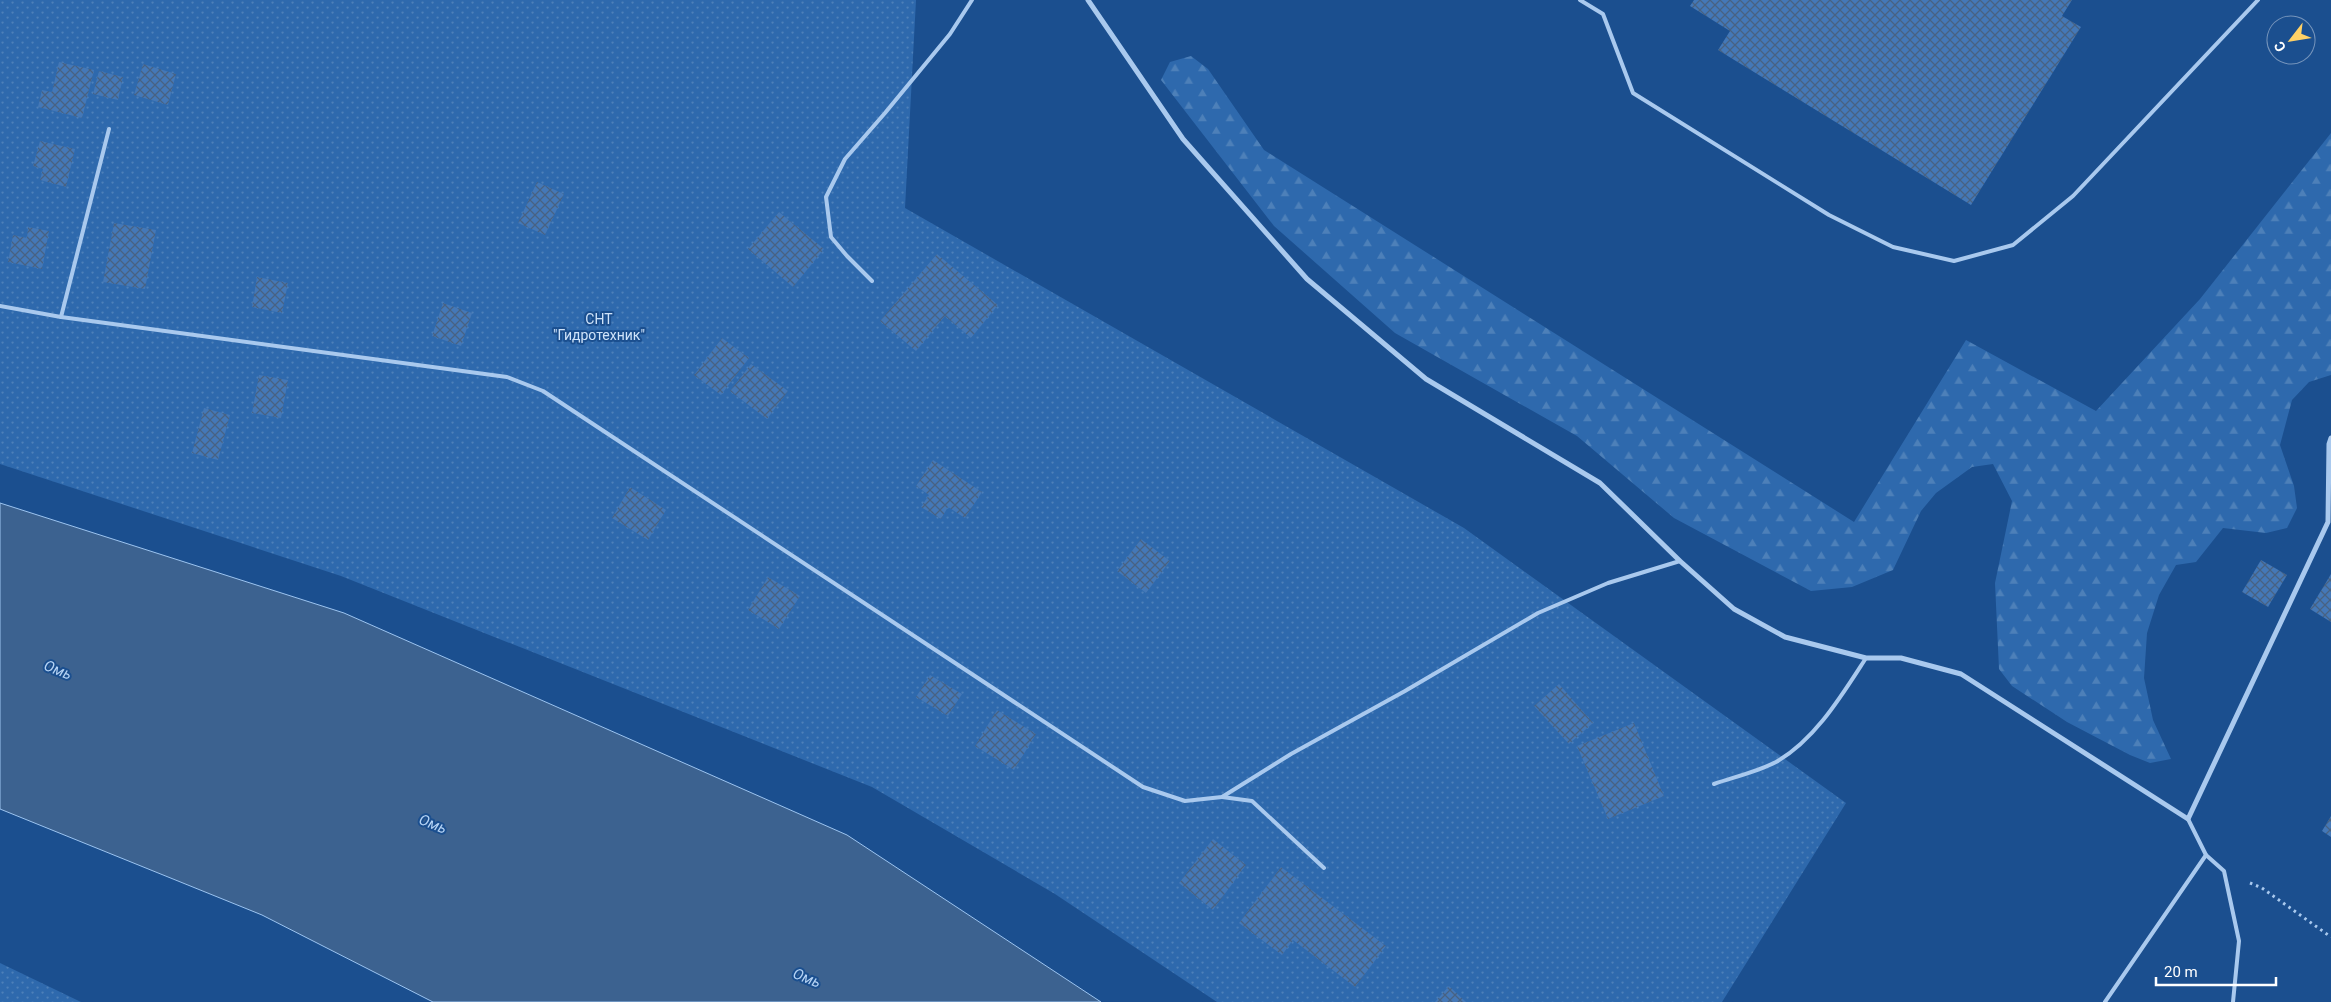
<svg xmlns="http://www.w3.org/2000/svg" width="2331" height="1002" viewBox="0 0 2331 1002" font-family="Roboto,sans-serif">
<defs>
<pattern id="grass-dots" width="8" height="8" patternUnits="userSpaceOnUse" patternTransform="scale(1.25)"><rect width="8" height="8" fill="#2e69ad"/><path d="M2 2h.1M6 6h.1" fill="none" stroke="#4d80b9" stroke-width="1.8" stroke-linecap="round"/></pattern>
<pattern id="forest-firs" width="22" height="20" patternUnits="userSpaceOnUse" patternTransform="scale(1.25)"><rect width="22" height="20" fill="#2e69ad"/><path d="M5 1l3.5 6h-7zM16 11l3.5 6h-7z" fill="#4d80b9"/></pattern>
<pattern id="building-cross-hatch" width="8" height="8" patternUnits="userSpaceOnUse" patternTransform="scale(1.25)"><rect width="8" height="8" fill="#4478b7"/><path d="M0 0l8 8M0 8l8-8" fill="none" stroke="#486282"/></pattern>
</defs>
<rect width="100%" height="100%" fill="#1b4f8f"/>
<g fill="url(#grass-dots)">
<path d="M0,0h916l-11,208 559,320 382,275 -124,199h-505l-162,-108 -183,-107 -531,-211 -341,-112z"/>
<path d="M0,963l81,39h-81z"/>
</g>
<path fill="url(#forest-firs)" d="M1191,56l17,13 56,81 590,372 112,-182 130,71 104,-112 131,-166v242l-22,7 -17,18 -12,45 14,41 3,22 -10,20 -21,5 -43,-5 -27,34 -20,3 -17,30 -12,38 -3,45 9,42 18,39 -21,4 -20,-8 -63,-33 -55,-36 -13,-17 -4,-86 17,-82 -19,-37 -21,3 -36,26 -15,18 -28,59 -41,17 -41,4 -137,-73 -97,-82 -182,-103 -121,-107 -113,-146 9,-18z"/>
<path fill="#3c6290" stroke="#9cc4f0" d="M0,503l344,110 503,222 254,167h-668l-171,-87 -262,-106z"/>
<g fill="url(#building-cross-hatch)">
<path d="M1694,0h378l-10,16 19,11 -110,178 -253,-155 12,-19 -40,-25z"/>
<path d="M59,62l35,8 -12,48 -44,-11 4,-17 10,2z"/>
<path d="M143,64l33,10 -8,31 -34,-10z"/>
<path d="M99,71l24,6 -5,23 -25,-6z"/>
<path d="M40,141l35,8 -9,38 -26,-7 3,-11 -10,-3z"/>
<path d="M537,182l27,12 -19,41 -27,-12z"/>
<path d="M779,212l45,37 -31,38 -45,-38z"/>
<path d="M114,223l42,7 -11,59 -42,-7z"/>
<path d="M28,227l21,4 -7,38 -34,-7 5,-27 14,3z"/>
<path d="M937,254l61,51 -27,33 -26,-22 -29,35 -36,-30z"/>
<path d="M257,277l31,6 -6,30 -30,-6z"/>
<path d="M443,303l29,10 -11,33 -29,-10z"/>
<path d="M722,338l27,20 -28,37 -27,-20z"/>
<path d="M751,364l37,27 -21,28 -37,-28z"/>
<path d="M259,375l29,5 -7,38 -29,-5z"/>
<path d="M204,408l26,7 -12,45 -26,-7z"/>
<path d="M933,460l49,32 -17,26 -17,-11 -7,12 -20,-12 8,-12 -13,-9z"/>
<path d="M630,487l36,23 -18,30 -36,-22z"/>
<path d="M1141,539l29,22 -24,32 -29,-22z"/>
<path d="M2261,560l26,15 -19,32 -26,-15z"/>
<path d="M2331,574v48l-21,-13z"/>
<path d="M768,577l32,19 -21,33 -31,-19z"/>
<path d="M930,675l32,19 -14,22 -32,-19z"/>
<path d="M1559,684l34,39 -24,21 -35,-38z"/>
<path d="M997,710l39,24 -22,36 -39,-24z"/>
<path d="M1634,723l30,73 -56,23 -31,-73z"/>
<path d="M2331,816v21l-9,-6z"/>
<path d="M1213,839l33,26 -33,45 -34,-27z"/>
<path d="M1281,867l105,79 -31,41 -62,-47 -11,15 -43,-32z"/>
<path d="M1449,986l17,16h-31z"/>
</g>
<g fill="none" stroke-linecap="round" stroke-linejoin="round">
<path stroke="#a9c9ee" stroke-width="3" stroke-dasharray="2.5 4" stroke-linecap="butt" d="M2250,883l12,5 69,49"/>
<g stroke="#a9c9ee" stroke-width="4">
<path d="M1580,0l23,14 30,79 196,122 64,32 61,14 59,-16 60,-49 185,-196"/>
<path d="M872,281l-25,-25 -16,-19 -5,-40 19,-38 40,-46 65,-79 22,-34"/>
<path d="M0,306l61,11 446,60 36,14 600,396 42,14 37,-4 69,-43 114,-63 133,-78 70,-30 72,-22"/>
<path d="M61,317l48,-188"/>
<path d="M1714,784c20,-7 43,-12 62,-22 39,-22 66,-67 90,-104"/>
<path d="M1222,797l30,4 72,67"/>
<path d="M2188,819l18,36 18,16 15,70 -6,61"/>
<path d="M2105,1002l101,-147"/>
</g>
<path stroke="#a9c9ee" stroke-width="5" d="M1088,0l95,139 124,140 119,100 174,104 80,78 54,48 51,28 81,21h35l60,16 227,145 140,-297 1,-78 2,-6"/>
</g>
<g text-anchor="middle" stroke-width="4" stroke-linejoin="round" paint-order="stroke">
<g font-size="14" fill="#cfe3fa" stroke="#1b4f8f">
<text x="599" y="324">СНТ<tspan x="599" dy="16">"Гидротехник"</tspan></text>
</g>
<g font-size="15" font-style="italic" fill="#b5d3f5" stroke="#1b4f8f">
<text transform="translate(58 670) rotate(22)" y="5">Омь</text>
<text transform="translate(433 824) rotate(22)" y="5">Омь</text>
<text transform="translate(807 978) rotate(22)" y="5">Омь</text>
</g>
</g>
<g transform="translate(2291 40) rotate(239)"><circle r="24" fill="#1b4f8f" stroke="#7695bc"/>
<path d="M0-4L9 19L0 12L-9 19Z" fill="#ffd166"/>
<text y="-8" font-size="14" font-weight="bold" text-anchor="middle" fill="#ffffff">С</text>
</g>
<path d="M2156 977v8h120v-8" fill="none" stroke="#ffffff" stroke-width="2.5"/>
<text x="2164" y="977" font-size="15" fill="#ffffff" stroke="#1b4f8f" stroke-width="4" paint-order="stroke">20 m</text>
</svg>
